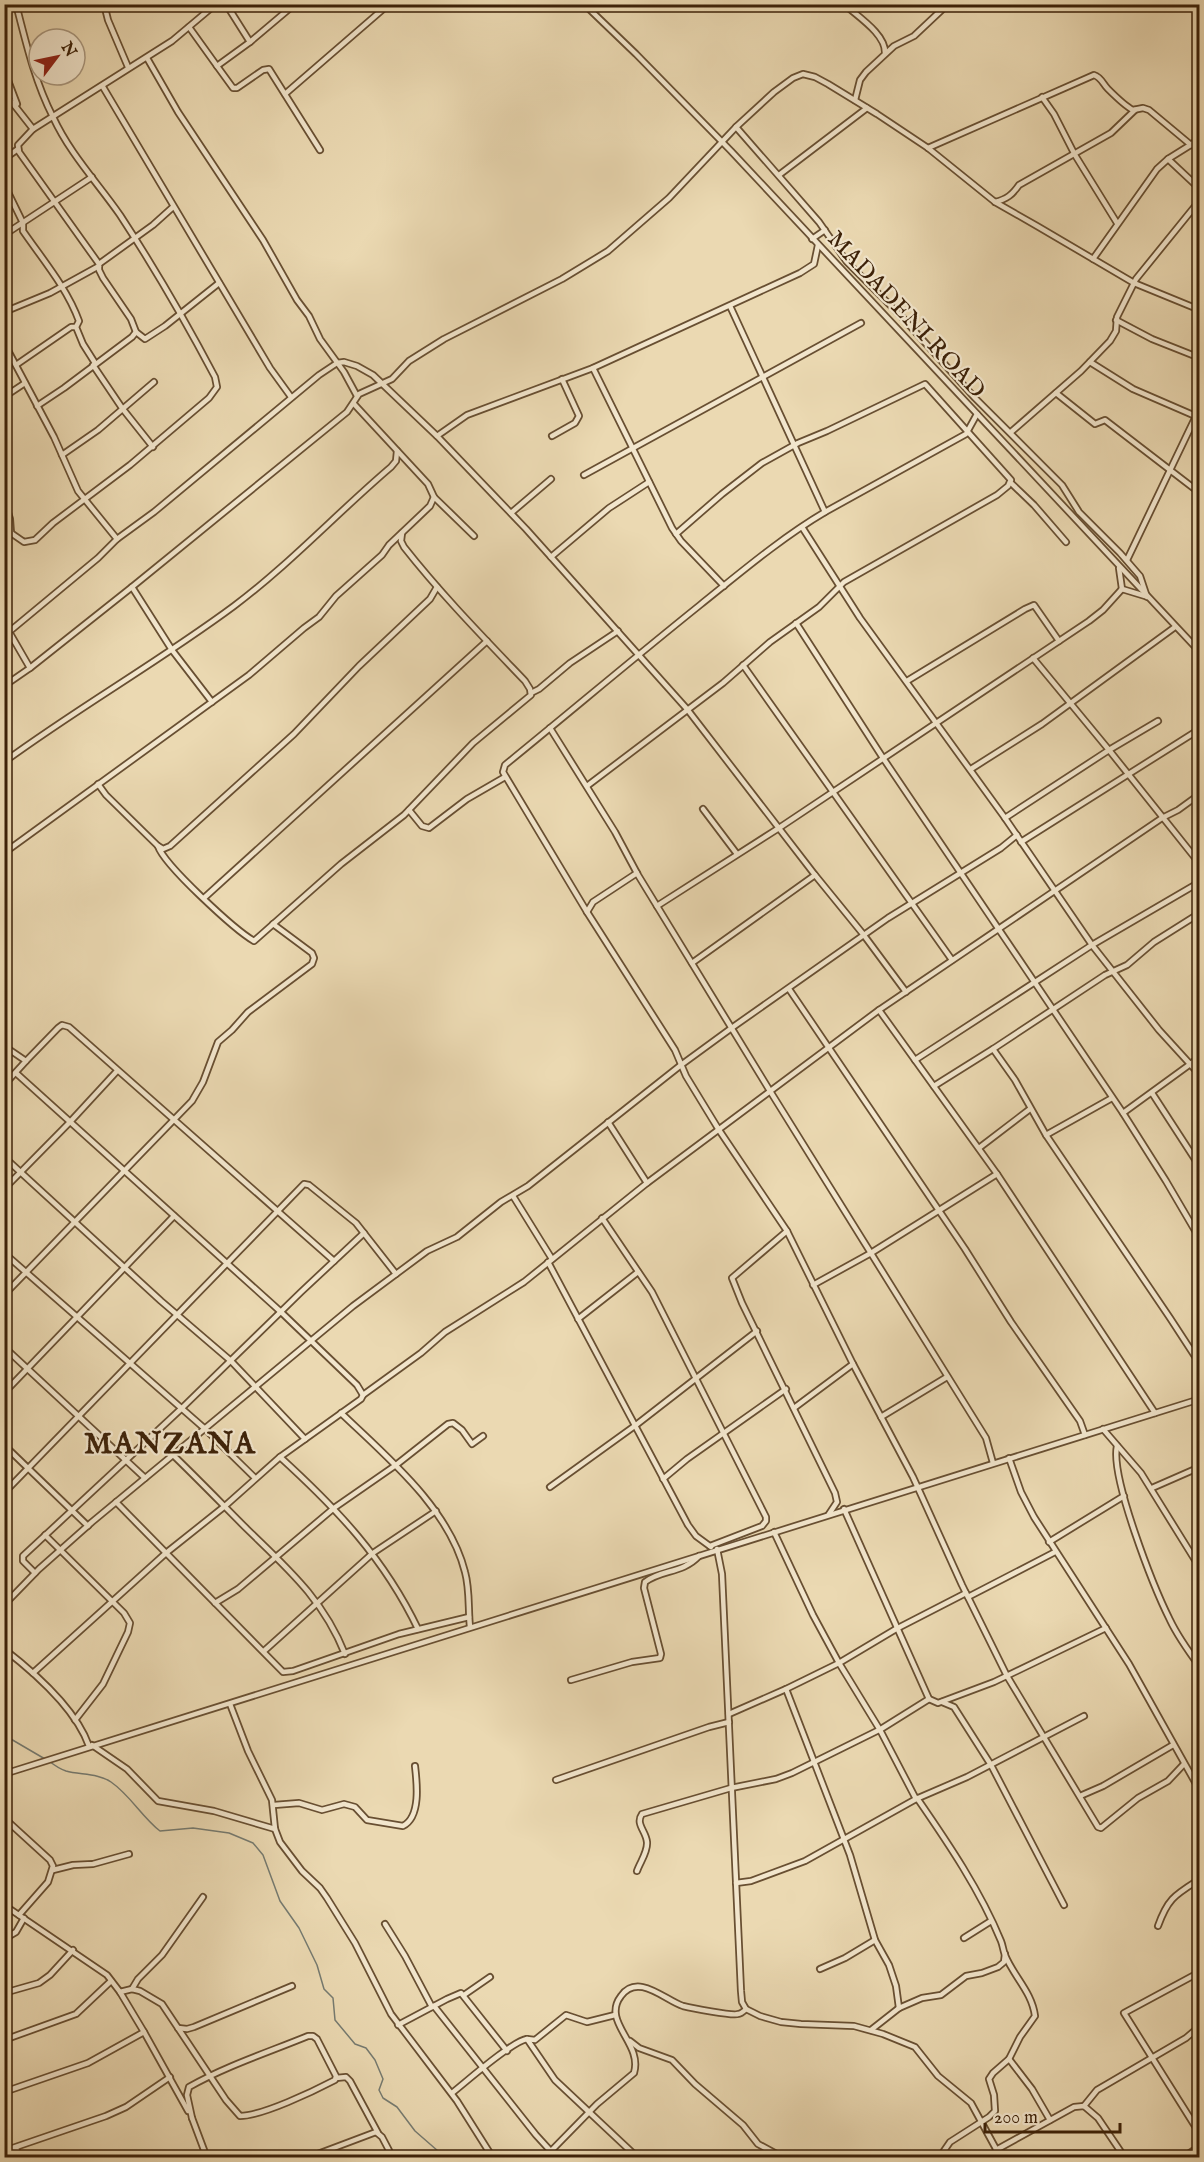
<svg xmlns="http://www.w3.org/2000/svg" width="1204" height="2162" viewBox="0 0 1204 2162" font-family="'IM FELL English',serif">
<rect width="100%" height="100%" fill="#ebd9b2"/>
<filter id="stains"><feTurbulence type="fractalNoise" baseFrequency=".00333" numOctaves="4"/><feColorMatrix values="0 0 0 0 .2 0 0 0 0 .09 0 0 0 0 .02 0 0 0 .5 -.17"/></filter>
<radialGradient id="worn" r=".72"><stop offset=".6" stop-color="#630" stop-opacity="0"/><stop offset="1" stop-color="#630" stop-opacity=".3"/></radialGradient>
<g fill="none" stroke-linecap="round" stroke-linejoin="round">
<g stroke="#767b71" stroke-width="1.5">
<path d="M4,1735l41,24"/>
<path d="M49,1761c5,4 11,8 17,10 14,4 32,2 45,11 19,13 31,35 49,49l33,-3 36,5 24,10 10,12 17,46 19,27 18,37 7,24 9,9 2,22 20,24 11,4 9,12 8,19 -4,11 4,8 14,9 18,24 31,27"/>
</g>
<g stroke="#684f32" stroke-width="8">
<g id="minor">
<path d="M104,4l4,16 20,47"/>
<path d="M226,4l24,38 45,-38"/>
<path d="M584,4l52,50 95,97 469,501"/>
<path d="M844,4c13,12 42,30 41,49"/>
<path d="M189,27l28,39 33,-24"/>
<path d="M147,58l31,54 85,128 34,60 12,16 11,23 24,33 13,24"/>
<path d="M217,66l16,22h4l26,-18 6,-1 51,81"/>
<path d="M4,70l13,34"/>
<path d="M103,87l167,281 21,29"/>
<path d="M4,92l29,37 139,-88 44,-37"/>
<path d="M285,94l104,-90"/>
<path d="M1042,97l12,17 21,41 42,68"/>
<path d="M855,100l5,-20 6,-8 28,-26 20,-10 34,-32"/>
<path d="M736,127l83,95 28,40 55,55 73,81 87,87 17,27 41,41 20,23 7,21"/>
<path d="M33,129l-15,16 1,7 80,112"/>
<path d="M928,148l166,-73c7,2 9,9 14,14 5,5 19,18 25,21l10,-2 6,2 42,35"/>
<path d="M4,159l14,-10"/>
<path d="M1168,159l32,30"/>
<path d="M779,175l88,-67"/>
<path d="M4,184l19,39v8c20,29 44,57 56,90l-3,6 7,17 12,19"/>
<path d="M995,202c12,-3 17,-7 24,-17l92,-52 24,-23"/>
<path d="M173,207l-20,18 -54,39v6l4,8 28,41 5,13 9,7 20,-13 54,-43"/>
<path d="M4,235l88,-58"/>
<path d="M812,239l13,-9"/>
<path d="M1093,259l64,-90 11,-10 32,-20"/>
<path d="M730,306l95,206"/>
<path d="M4,312l46,-19 49,-27"/>
<path d="M1116,320l36,19 48,19"/>
<path d="M4,343l50,94 24,54 39,48"/>
<path d="M1090,362l43,27 67,29"/>
<path d="M16,365l55,-38h5"/>
<path d="M93,365l29,43 31,39"/>
<path d="M593,368l79,160 9,13 43,45"/>
<path d="M1056,393l39,31 10,-4 95,73"/>
<path d="M4,397l21,-14"/>
<path d="M37,406l27,-18 68,-51 4,-5"/>
<path d="M977,414l-11,20 -141,78c-44,26 -85,61 -125,93 -66,53 -130,107 -195,160l-2,7 84,140 88,138 11,26 33,54 68,101 66,133 60,113 49,108 45,91 91,151 3,1 37,-30 30,-17 16,-17"/>
<path d="M1011,432l70,-61 29,-30 6,-10 1,-14 19,-38 64,-79"/>
<path d="M437,436l30,-21 126,-47 207,-95 14,-9 4,-19"/>
<path d="M552,436l23,-13 4,-7 -17,-37"/>
<path d="M62,455l36,-25 56,-48"/>
<path d="M584,475l277,-152"/>
<path d="M1010,482l24,23 32,37"/>
<path d="M434,497l40,39"/>
<path d="M4,500l6,19 1,14"/>
<path d="M511,513l40,-34"/>
<path d="M802,527l58,91 145,200 87,127 67,85 41,45"/>
<path d="M4,532l7,1 13,9 11,-2 18,-17 77,-58 79,-67 8,-11 -2,-10c-29,-55 -61,-110 -95,-162 -23,-33 -50,-61 -67,-98 -18,-35 -27,-74 -37,-113"/>
<path d="M551,557l58,-49 40,-26"/>
<path d="M1127,560l69,-144"/>
<path d="M1119,568l3,21"/>
<path d="M132,587l40,63 40,52"/>
<path d="M1122,589l23,7"/>
<path d="M4,623l26,45"/>
<path d="M796,623l87,135 240,355 43,68 34,58"/>
<path d="M10,631l88,-73 19,-19 37,-27 165,-137 18,-12 7,-1 13,4 16,9 64,61 89,93 161,180 128,166 48,59 43,58"/>
<path d="M1033,658l76,92 91,114"/>
<path d="M743,665l209,295"/>
<path d="M907,681l118,-72 9,-4 25,36"/>
<path d="M4,686l26,-18 102,-81 215,-175 12,-18 33,-15 17,-18 35,-22 118,-60 46,-28 61,-53 67,-71 38,-35 19,-14 10,-4 12,3 13,7 49,30 51,34 67,54 42,24 97,57 66,27"/>
<path d="M531,693l8,-4 31,-26 48,-32"/>
<path d="M550,728l65,104 23,43 132,216 216,347 7,25"/>
<path d="M4,762c75,-55 156,-101 230,-156 56,-42 104,-94 157,-139l5,-6 1,-10"/>
<path d="M971,769l71,-45 133,-97"/>
<path d="M98,784l8,11 52,51c6,19 77,84 96,95l87,-77 63,-49 69,-72 58,-48 -1,-6 -5,-8c-42,-44 -84,-87 -121,-134l-3,-6 1,-8"/>
<path d="M587,786l136,-103 47,-41 49,-35 25,-25 153,-87 11,-9 3,-6 -86,-96 -98,47 -29,12 -36,20 -40,31 -46,40"/>
<path d="M703,809l34,45"/>
<path d="M409,810l13,16 7,2 38,-29 38,-22"/>
<path d="M1005,818l104,-68 49,-29"/>
<path d="M1021,842l179,-113"/>
<path d="M158,846l5,3 7,-3 124,-112 65,-68 71,-67 7,-12"/>
<path d="M4,853l245,-178 55,-47 15,-11 17,-21 46,-41 7,-10 41,-39 4,-9 -6,-13 -74,-80"/>
<path d="M204,898l283,-257"/>
<path d="M657,906l122,-78 310,-207 14,-11 19,-21"/>
<path d="M587,912l6,-10 44,-29"/>
<path d="M692,963l123,-88"/>
<path d="M789,989l176,260 46,73 69,99 5,14"/>
<path d="M879,1010l118,164 158,239"/>
<path d="M4,1046l22,15 -22,24"/>
<path d="M993,1049l22,31 31,55 124,183 30,46"/>
<path d="M915,1060l177,-115 108,-63"/>
<path d="M26,1061l32,-33 4,-3 7,2 265,234"/>
<path d="M16,1073l265,239 76,73 6,10 -2,4 -81,58 -55,49 -59,47 -133,120"/>
<path d="M934,1086l59,-37 112,-74 22,-10 27,-23 46,-29"/>
<path d="M1152,1093l48,74"/>
<path d="M1123,1113l77,-56"/>
<path d="M608,1122l39,61"/>
<path d="M1046,1135l66,-37"/>
<path d="M979,1148l51,-39"/>
<path d="M4,1157l157,144 70,60 74,78"/>
<path d="M4,1189l66,-67 47,-51"/>
<path d="M513,1196l39,63"/>
<path d="M602,1218l50,74 114,225v4l-4,5 -52,20"/>
<path d="M787,1231l-55,47 10,25 93,190 2,9 -8,12"/>
<path d="M4,1253l200,175 51,50"/>
<path d="M548,1262l140,263 8,11 15,11"/>
<path d="M813,1285l58,-32 126,-79"/>
<path d="M4,1295l188,-194 11,-19 15,-40 14,-12 16,-18 64,-48 2,-6 -2,-5 -39,-29"/>
<path d="M578,1319l60,-47"/>
<path d="M4,1347l141,131"/>
<path d="M4,1393l170,-177"/>
<path d="M363,1395l58,-42 24,-21 79,-50 123,-99 232,-173 283,-192 16,-8 22,-16"/>
<path d="M794,1408l59,-44"/>
<path d="M341,1413c46,44 108,95 124,159 5,18 3,37 5,55"/>
<path d="M881,1417l66,-40"/>
<path d="M1103,1429l38,44 59,95"/>
<path d="M4,1445l84,81"/>
<path d="M1117,1446c-7,31 37,142 53,174 8,17 19,32 30,47"/>
<path d="M172,1454c26,25 50,50 75,75 41,40 76,70 98,125"/>
<path d="M280,1457c57,52 104,101 138,172"/>
<path d="M1009,1458l12,34 13,25 95,147 71,127"/>
<path d="M663,1479l24,-20 99,-70"/>
<path d="M550,1487l86,-62 121,-94"/>
<path d="M1152,1488l48,-21"/>
<path d="M4,1493l300,-309 5,1 47,38 40,51"/>
<path d="M116,1502l167,170 10,-1 106,-37 70,-17"/>
<path d="M844,1509l85,190 9,4 56,-21 112,-54"/>
<path d="M774,1532l39,83 26,48 41,67 36,69"/>
<path d="M45,1535l79,78 6,10 -2,9 -25,52 -28,36"/>
<path d="M1049,1542l75,-46"/>
<path d="M717,1549l5,25 19,417 1,11 4,7 14,7 21,6 20,2 53,2 29,8 32,13 23,29 33,27 30,55"/>
<path d="M35,1573l-12,-12v-5l159,-148 119,-116 63,-59"/>
<path d="M968,1597l87,-45"/>
<path d="M215,1603l23,-14 96,-81 62,-43 52,-41 5,-1 9,7 10,14 11,-8"/>
<path d="M4,1605l35,-36 53,-47 261,-216 74,-55 30,-14 44,-35 27,-16 153,-121 52,-38 155,-109 113,-70 16,-13"/>
<path d="M4,1649c31,24 72,60 85,97"/>
<path d="M264,1651l109,-98 63,-42"/>
<path d="M571,1680l61,-18 28,-4 1,-4 -17,-66 1,-6c17,-13 37,-8 54,-26"/>
<path d="M786,1689l64,166 25,85 14,25 7,21 3,22"/>
<path d="M942,1702l12,5 37,58 73,140"/>
<path d="M230,1704l18,47 24,49 3,29 5,13 22,29 18,17 7,10 28,45 36,71 66,87 36,57"/>
<path d="M729,1714l57,-25 53,-26 57,-34 70,-36"/>
<path d="M92,1745l35,24 31,32 56,10 61,18"/>
<path d="M4,1774l1196,-375"/>
<path d="M556,1780l153,-53 20,-5"/>
<path d="M1080,1796l23,-10 70,-41"/>
<path d="M917,1798c31,45 63,92 84,143 2,5 2,9 4,14 9,22 27,37 30,61l-15,21 -11,22 -16,14 -4,6 5,16 1,16 -6,6 -39,25 -11,16"/>
<path d="M274,1805l25,-2 23,7 22,-6 11,3 12,13 36,6c18,-9 14,-43 12,-60"/>
<path d="M4,1818l46,42 3,6 -5,16 -29,33"/>
<path d="M53,1870l20,-5 20,-1 36,-10"/>
<path d="M637,1871c3,-9 11,-19 10,-29 -1,-11 -12,-18 -5,-28l89,-26 45,-9 16,-6 89,-44 48,-30"/>
<path d="M736,1883l15,-2 54,-20 111,-62 51,-22 117,-61"/>
<path d="M4,1905l103,70 13,17 24,40 44,79"/>
<path d="M385,1924l20,32 27,51"/>
<path d="M1158,1926c10,-28 17,-31 42,-47"/>
<path d="M964,1938l27,-17"/>
<path d="M4,1939l12,-7 8,-14"/>
<path d="M820,1969l25,-11 30,-18"/>
<path d="M1200,1972l-76,41 76,121"/>
<path d="M132,1989l6,-10 24,-24 41,-58"/>
<path d="M120,1992l12,-3 8,2 22,13 64,96 14,16c22,0 74,-25 95,-36l1,-4 -19,-37 -4,-3h-5c-39,16 -82,30 -119,51l-2,8 5,23"/>
<path d="M4,1993l35,-10 11,-8 23,-25"/>
<path d="M464,1995l26,-18"/>
<path d="M434,2006l102,129 21,23"/>
<path d="M398,2025l49,-26 14,-6 46,58"/>
<path d="M178,2028l9,1 7,-2 98,-41"/>
<path d="M871,2030l28,-22 23,-10 19,-3 25,-19 16,-3 16,-6 6,-5 1,-8"/>
<path d="M527,2039l8,1 31,-25 21,7 28,-7"/>
<path d="M4,2040l72,-26 35,-33"/>
<path d="M630,2041l9,7 33,12 23,24 48,41 15,19 26,14"/>
<path d="M1009,2059l23,30 18,31"/>
<path d="M336,2078l10,-1 4,4 28,52"/>
<path d="M4,2092l84,-29 56,-31"/>
<path d="M452,2093c14,-11 60,-52 75,-54l28,41 83,78"/>
<path d="M1084,2106l13,-16 89,-52 14,-12"/>
<path d="M192,2118l15,40"/>
<path d="M16,2148l3,10"/>
<path d="M996,2150l78,-43 10,-1 14,12 27,40"/>
<path d="M4,2151l102,-35 20,-9 44,-30"/>
<path d="M551,2151l46,-47 37,-31c9,-30 -33,-51 -13,-77 17,-24 45,5 62,10 8,2 49,10 55,8 3,0 6,-3 8,-5"/>
<path d="M307,2158l69,-26 6,5 11,21"/>
<path d="M1182,2158l18,-12"/>
</g>
</g>
<use href="#minor" stroke="#f2e6cd" stroke-width="4.5"/>
</g>
<g text-anchor="middle" stroke-width="4.5" stroke-linejoin="round" paint-order="stroke">
<g font-size="24" fill="#3c2108" stroke="#f2e6cd">
<text transform="translate(907 314) rotate(47)" y="8">MADADENI ROAD</text>
</g>
<g font-size="30" font-weight="bold" letter-spacing="1.5" fill="#3c2108" stroke="#f2e6cd">
<text x="170" y="1453">MANZANA</text>
</g>
</g>
<rect width="1204" height="2162" fill="none" stroke="#ebd9b2" stroke-width="24"/>
<rect x="6" y="6" width="1192" height="2150" fill="none" stroke="#3c2108" stroke-width="3"/>
<rect x="12" y="12" width="1180" height="2138" fill="none" stroke="#3c2108" stroke-width="1.5"/>
<g transform="translate(57 57) rotate(58)"><circle r="28" fill="#f2e6cd" stroke="#a9977e" stroke-width="1.5"/>
<path d="M0-4.5L10 22L0 15L-10 22Z" fill="#8f2418"/>
<text y="-9" font-size="16" font-weight="bold" text-anchor="middle" fill="#3c2108">N</text>
</g>
<path d="M985 2123v9h135v-9" fill="none" stroke="#3c2108" stroke-width="3"/>
<text x="994" y="2123" font-size="18" fill="#3c2108" stroke="#f2e6cd" stroke-width="4.5" paint-order="stroke">200 m</text>
<rect width="100%" height="100%" filter="url(#stains)"/>
<rect width="100%" height="100%" fill="url(#worn)"/>
</svg>
